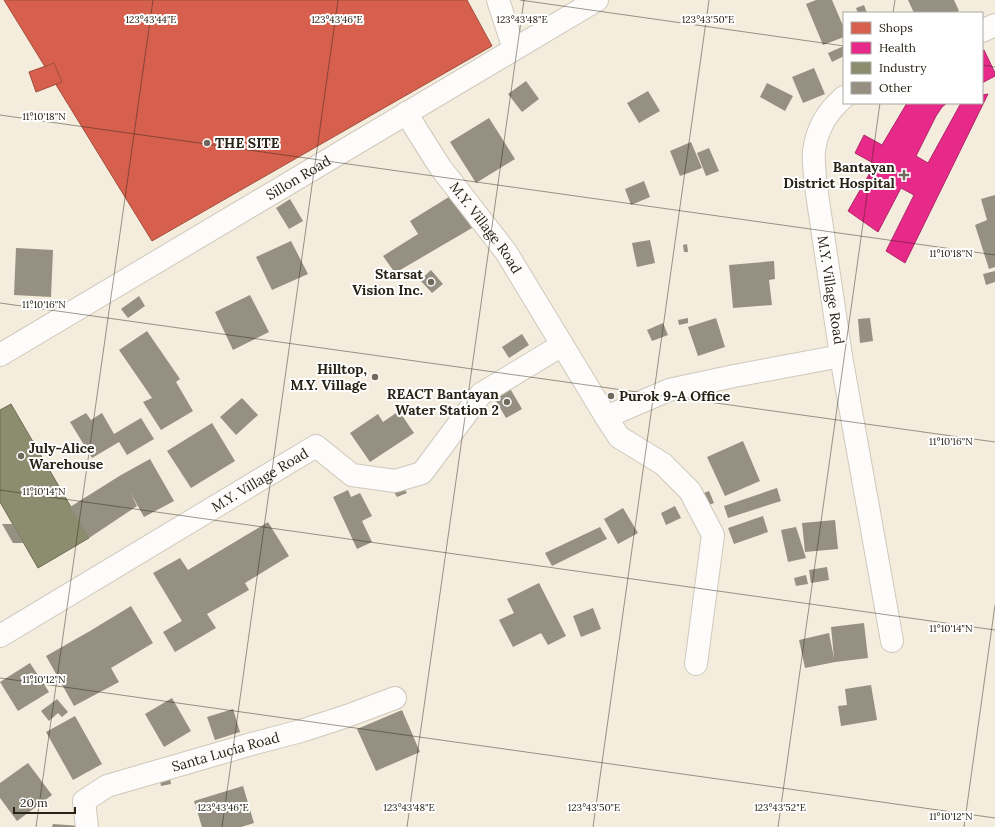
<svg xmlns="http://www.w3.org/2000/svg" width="995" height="827" viewBox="0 0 995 827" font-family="Lora,serif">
<rect width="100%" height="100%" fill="#f4ecdd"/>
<g fill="#d6604d" stroke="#a24e3c">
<path d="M4,0h463l25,46 -340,195z"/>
<path d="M54,63l8,19 -26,10 -7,-20z"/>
</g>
<g fill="#e7298a" stroke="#ae2767">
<path d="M984,50l11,23v3l-13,7v-32z"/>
<path d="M988,94l-83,169 -19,-12 28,-56 -13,-7 -23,44 -30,-21 27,-47 -20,-11 9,-18 18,10 25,-42h40l-5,4 -6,9 -20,40 12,7 33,-60h21v-8z"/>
</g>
<path fill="#8c8c6e" stroke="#6e6c54" d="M11,404l78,134 -51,30 -38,-66v-92z"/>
<g fill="#969082">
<path d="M816,0h16l12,28v9l-21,8 -17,-41z"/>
<path d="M908,0h46l5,11 -5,2h-40z"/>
<path d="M864,5l3,8h-9l-2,-5z"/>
<path d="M844,46v10l-12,6 -4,-9z"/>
<path d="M814,68l11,26 -22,9 -11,-26z"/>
<path d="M526,81l13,18 -17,13 -14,-18z"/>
<path d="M767,83l26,13 -8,15 -25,-14z"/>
<path d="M648,91l12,20 -21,12 -12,-20z"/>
<path d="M489,118l26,41 -39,24 -26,-41z"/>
<path d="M691,142l11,26 -22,8 -10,-25z"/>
<path d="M709,148l10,23 -13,5 -9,-23z"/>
<path d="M644,181l6,16 -19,8 -6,-16z"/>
<path d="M452,195l20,33 -77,45 -12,-17 35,-22 -8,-13z"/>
<path d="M995,195v72l-6,2 -14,-44 12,-5 -6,-21z"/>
<path d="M290,199l13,22 -14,8 -13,-21z"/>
<path d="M650,240l5,23 -18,4 -5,-24z"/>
<path d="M291,241l17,33 -36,16 -16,-33z"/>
<path d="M687,244l1,8h-4l-1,-7z"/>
<path d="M16,248l37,2 -2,47 -37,-2z"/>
<path d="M774,261l1,18 -6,1 3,25 -39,3 -4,-43z"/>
<path d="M431,270l12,14 -11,9 -12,-13z"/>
<path d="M995,271v11l-9,3 -3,-11z"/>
<path d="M250,295l19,37 -36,18 -18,-38z"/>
<path d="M139,296l6,10 -17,12 -7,-9z"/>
<path d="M688,318v5l-9,2 -1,-5z"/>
<path d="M716,318l9,29 -27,9 -10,-29z"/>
<path d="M870,318l3,23 -13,2 -2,-24z"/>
<path d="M663,323l5,12 -16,6 -5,-11z"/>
<path d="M147,331l33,48 -4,3 17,29 -32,19 -18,-28 9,-4 -33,-48z"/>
<path d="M522,334l7,11 -20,13 -7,-11z"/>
<path d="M508,385l14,24 -16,9 -14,-24z"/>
<path d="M242,398l16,17 -22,20 -16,-18z"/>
<path d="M399,411l15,22 -44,29 -20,-29 28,-19 5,8z"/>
<path d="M86,413l5,7 11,-7 12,21 27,-16 13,21 -27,16 -8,-13 -27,16 -22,-36z"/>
<path d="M212,423l23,38 -44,27 -24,-37z"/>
<path d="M743,441l17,40 -35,15 -18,-39z"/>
<path d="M150,459l24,42 -30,16 -14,-25 7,14 -48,32 -19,-31 51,-32z"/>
<path d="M404,488l3,5 -10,4 -3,-5z"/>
<path d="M777,488l4,13 -53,17 -4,-12z"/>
<path d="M348,490l3,7 9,-4 12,23 -10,5 10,21 -15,7 -24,-52z"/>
<path d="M709,491l5,12 -8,3 -5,-12z"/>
<path d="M675,506l6,12 -15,7 -5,-12z"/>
<path d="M623,508l15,25 -20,11 -14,-25z"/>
<path d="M763,516l5,16 -34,12 -6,-16z"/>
<path d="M835,520l3,29 -33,3 -3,-29z"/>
<path d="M268,522l21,34 -44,27 4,7 -42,24 9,14 -41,24 -12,-20 19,-11 -29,-48 27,-15 8,12z"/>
<path d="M2,524h11l10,19h-10z"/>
<path d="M600,527l7,12 -55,27 -7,-13z"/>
<path d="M796,527l10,31 -18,4 -7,-32z"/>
<path d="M827,567l2,13 -18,3 -2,-13z"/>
<path d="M806,575l2,9 -12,2 -2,-8z"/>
<path d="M539,583l27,53 -18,9 -7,-12 -28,14 -14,-27 15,-7 -7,-14z"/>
<path d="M131,606l22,37 -42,25 8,14 -45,24 -28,-50 44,-25z"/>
<path d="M593,608l8,21 -20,8 -8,-21z"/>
<path d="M864,623l4,35 -33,4 -30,6 -6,-28 30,-7 5,25 -3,-31z"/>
<path d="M30,663l19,29 -31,19 -18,-29z"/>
<path d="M871,685l6,35 -36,6 -3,-20 9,-1 -2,-16z"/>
<path d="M172,698l19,33 -27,16 -19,-33z"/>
<path d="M57,699l11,13 -6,5 -4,-4 -9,8 -8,-10z"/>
<path d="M233,709l7,23 -25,8 -8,-23z"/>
<path d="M402,710l18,42 -44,19 -19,-42z"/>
<path d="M75,716l27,48 -29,16 -27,-48z"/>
<path d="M28,763l24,32 -35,26 -17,-23v-15z"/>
<path d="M170,778l1,6 -10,2 -1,-5z"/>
<path d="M243,786l11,37 -13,4h-39l-8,-26z"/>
<path d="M53,824l28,2v1h-29z"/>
</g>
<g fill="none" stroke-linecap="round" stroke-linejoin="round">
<g stroke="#cfc9bc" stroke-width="24">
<g id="minor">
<path d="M498,0l16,49"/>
<path d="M982,31l13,-6"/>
<path id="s1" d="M406,113l34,54 66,85 100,165 63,-27 65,-14 107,-20 -26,-176c0,-9 -2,-20 -1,-29 3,-23 13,-39 30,-54"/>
<path d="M841,356l51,285"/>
<path d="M606,417l13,20 44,27 27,27 23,44 -17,129"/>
<path id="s2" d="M0,636l316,-190 36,29 43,6 27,-8 59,-79 81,-49"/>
<path id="s3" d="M87,827l-3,-26 23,-15 141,-41 53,-14 46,-15 48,-18"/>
</g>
</g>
<g stroke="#cfc9bc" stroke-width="24">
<g id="secondary">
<path id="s4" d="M0,355l597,-355"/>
</g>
</g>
<use href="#minor" stroke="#fdfcfa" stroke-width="22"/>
<use href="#secondary" stroke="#fdfcfa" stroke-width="22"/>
</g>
<path fill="none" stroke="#292316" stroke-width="1" stroke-opacity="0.45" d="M520,0l324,46M893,13l2,-13M982,65l13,2M0,115l995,140M0,303l995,139M0,490l995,140M0,678l995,140M36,827l117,-827M222,827l116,-827M407,827l117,-827M593,827l116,-827M778,827l102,-724M964,827l31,-222"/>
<g fill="#70695c" stroke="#fff" stroke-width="1.5">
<circle cx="207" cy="143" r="4"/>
<path d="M902 169h4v4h4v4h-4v4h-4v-4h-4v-4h4z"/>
<circle cx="431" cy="282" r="4"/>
<circle cx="375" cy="377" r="4"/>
<circle cx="611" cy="396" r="4"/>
<circle cx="507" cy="402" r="4"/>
<circle cx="21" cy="456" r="4"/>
</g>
<g text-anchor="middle" stroke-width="4" stroke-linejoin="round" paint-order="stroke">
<g font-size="14" font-weight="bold" fill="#292316" stroke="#fff" text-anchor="end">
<text x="215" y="148" text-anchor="start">THE SITE</text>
<text x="895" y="172">Bantayan<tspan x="895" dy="16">District Hospital</tspan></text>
<text x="423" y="279">Starsat<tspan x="423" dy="16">Vision Inc.</tspan></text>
<text x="367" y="374">Hilltop,<tspan x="367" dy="16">M.Y. Village</tspan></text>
<text x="499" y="399">REACT Bantayan<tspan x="499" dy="16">Water Station 2</tspan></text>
<text x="619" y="401" text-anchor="start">Purok 9-A Office</text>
<text x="29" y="453" text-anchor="start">July-Alice<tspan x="29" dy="16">Warehouse</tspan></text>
</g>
<g font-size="14" fill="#292316" stroke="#fff">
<text dy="5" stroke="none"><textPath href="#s4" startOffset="347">Sillon Road</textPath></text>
<text dy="5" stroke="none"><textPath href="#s1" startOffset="140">M.Y. Village Road</textPath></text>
<text transform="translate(831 290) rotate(81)" y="5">M.Y. Village Road</text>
<text dy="5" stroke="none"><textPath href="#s2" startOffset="303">M.Y. Village Road</textPath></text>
<text dy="5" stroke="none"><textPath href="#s3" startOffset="177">Santa Lucia Road</textPath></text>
</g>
</g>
<g font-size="10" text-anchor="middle" fill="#292316" stroke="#fff" stroke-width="4" stroke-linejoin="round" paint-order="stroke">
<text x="151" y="23">123°43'44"E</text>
<text x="337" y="23">123°43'46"E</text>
<text x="522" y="23">123°43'48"E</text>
<text x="708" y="23">123°43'50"E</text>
<text x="44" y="120">11°10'18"N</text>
<text x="951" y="257">11°10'18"N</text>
<text x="44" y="308">11°10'16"N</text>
<text x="951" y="445">11°10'16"N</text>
<text x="44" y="495">11°10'14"N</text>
<text x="951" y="632">11°10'14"N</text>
<text x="44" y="683">11°10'12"N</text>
<text x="223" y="811">123°43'46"E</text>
<text x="409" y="811">123°43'48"E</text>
<text x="594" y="811">123°43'50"E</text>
<text x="780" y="811">123°43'52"E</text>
<text x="951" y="820">11°10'12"N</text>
</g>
<rect x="843" y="12" width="140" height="92" fill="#ffffff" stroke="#a9a7a2"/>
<rect x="851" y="22" width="20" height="12" fill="#d6604d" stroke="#a9a7a2"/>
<text x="879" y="32" font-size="12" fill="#292316">Shops</text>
<rect x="851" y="42" width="20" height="12" fill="#e7298a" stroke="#a9a7a2"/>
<text x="879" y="52" font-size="12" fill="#292316">Health</text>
<rect x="851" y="62" width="20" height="12" fill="#8c8c6e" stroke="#a9a7a2"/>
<text x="879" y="72" font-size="12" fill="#292316">Industry</text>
<rect x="851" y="82" width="20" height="12" fill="#969082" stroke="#a9a7a2"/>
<text x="879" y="92" font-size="12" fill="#292316">Other</text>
<path d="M14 807v6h61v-6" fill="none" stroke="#292316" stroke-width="2"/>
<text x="20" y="807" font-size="12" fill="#292316" stroke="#ffffff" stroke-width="3" paint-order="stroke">20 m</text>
</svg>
